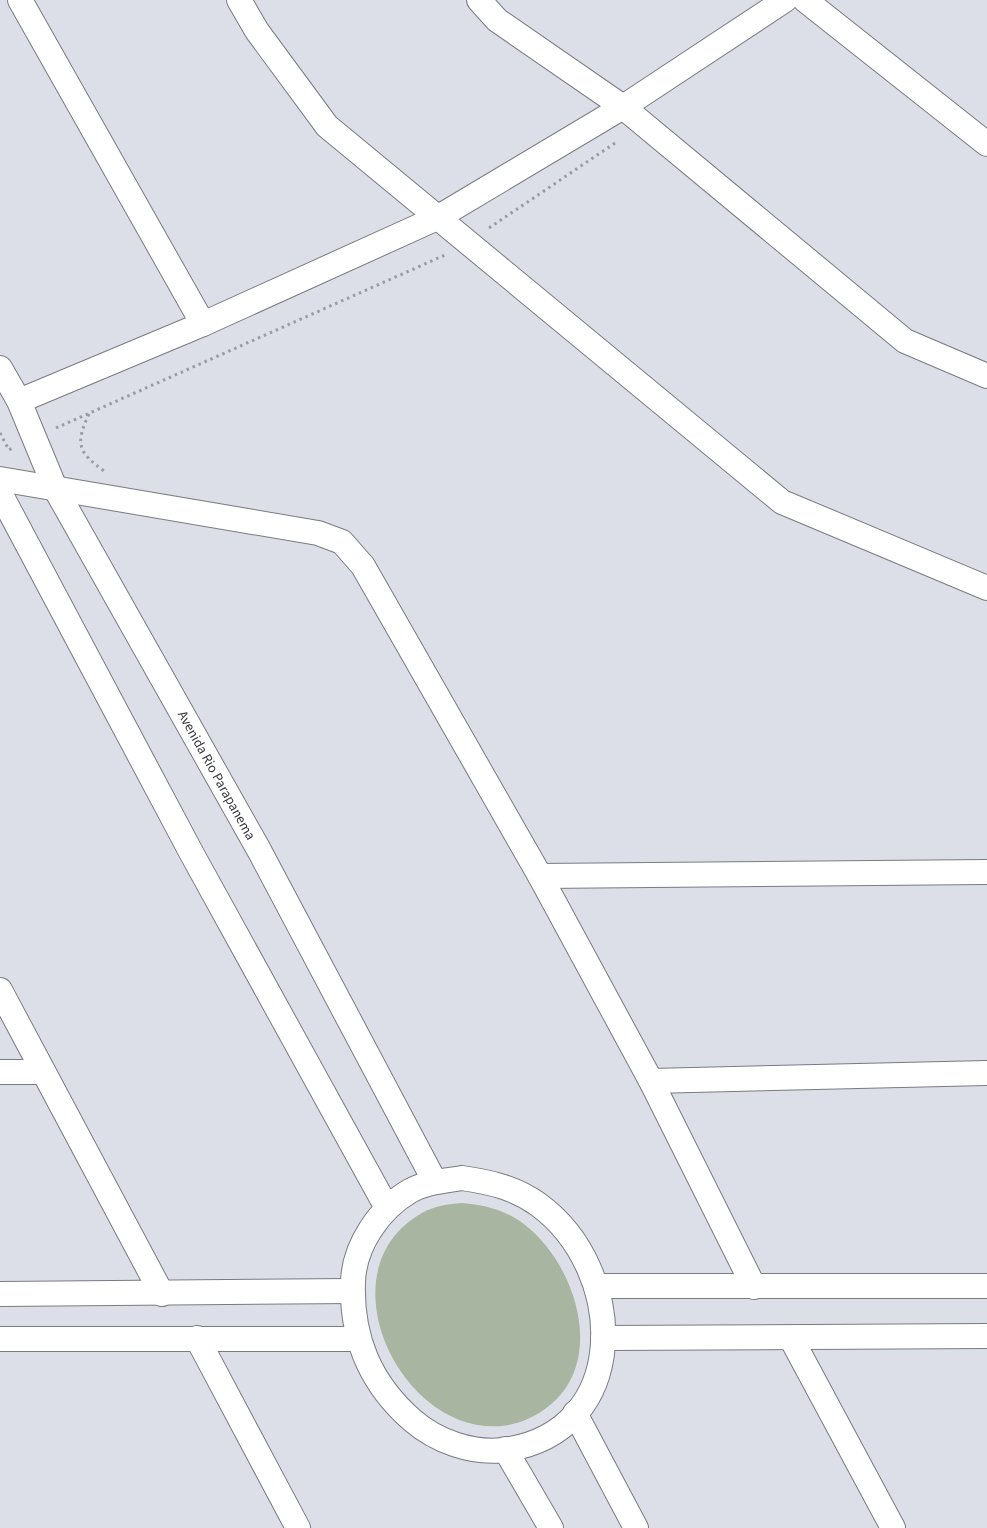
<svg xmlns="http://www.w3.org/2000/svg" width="987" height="1528" viewBox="0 0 987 1528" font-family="'Source Sans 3',sans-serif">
<rect width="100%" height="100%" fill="#dcdfe8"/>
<path fill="#a8b6a1" d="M462,1203c23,2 44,7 63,22 52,40 83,140 20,184 -25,18 -54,22 -83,12 -80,-29 -127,-159 -40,-208 12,-7 26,-9 40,-10z"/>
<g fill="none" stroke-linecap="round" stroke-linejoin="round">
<g stroke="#787b83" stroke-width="26">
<g id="minor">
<path d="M20,0l183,324"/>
<path d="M239,0l18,31 70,95 455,376 205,86"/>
<path d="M479,0l18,20 126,87 282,234 82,35"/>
<path d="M805,0l182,144"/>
<path d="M0,368l19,33 36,87 204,362 176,332"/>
<path d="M19,401l184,-77 234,-106 186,-111 162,-107"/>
<path d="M0,479l318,54 24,9 21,24 177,310 111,205 103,206"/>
<path d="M0,493l192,361 195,354"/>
<path d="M540,876l447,-4"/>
<path d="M0,990l162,304"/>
<path d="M0,1072h43"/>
<path d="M651,1081l336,-8"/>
<path d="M462,1178c28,4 54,10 77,27 88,65 94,227 -35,245 -32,4 -68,-9 -92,-30 -42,-37 -61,-82 -59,-138 1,-36 26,-73 57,-91 16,-9 34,-10 52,-13z"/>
<path d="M596,1286h391"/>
<path d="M0,1294l352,-3"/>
<path d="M197,1338l101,190"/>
<path d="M603,1338l384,-2"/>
<path d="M791,1338l102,190"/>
<path d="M0,1339h358"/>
<path d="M575,1413l61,115"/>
<path d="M505,1449l46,79"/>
</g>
</g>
<g stroke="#9a9ca3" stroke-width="3" stroke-dasharray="2.5 4" stroke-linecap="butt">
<path d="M489,228l129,-87"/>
<path d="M89,414c-14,30 -11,38 15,57"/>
<path d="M56,428l389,-173"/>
<path d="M0,433l9,17 5,-3"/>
</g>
<use href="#minor" stroke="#fff" stroke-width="24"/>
</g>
<g text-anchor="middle" stroke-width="4.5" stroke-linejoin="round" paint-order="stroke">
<g font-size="14" fill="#36373b" stroke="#fff">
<text transform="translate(217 775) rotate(61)" y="5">Avenida Rio Parapanema</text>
</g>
</g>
</svg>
